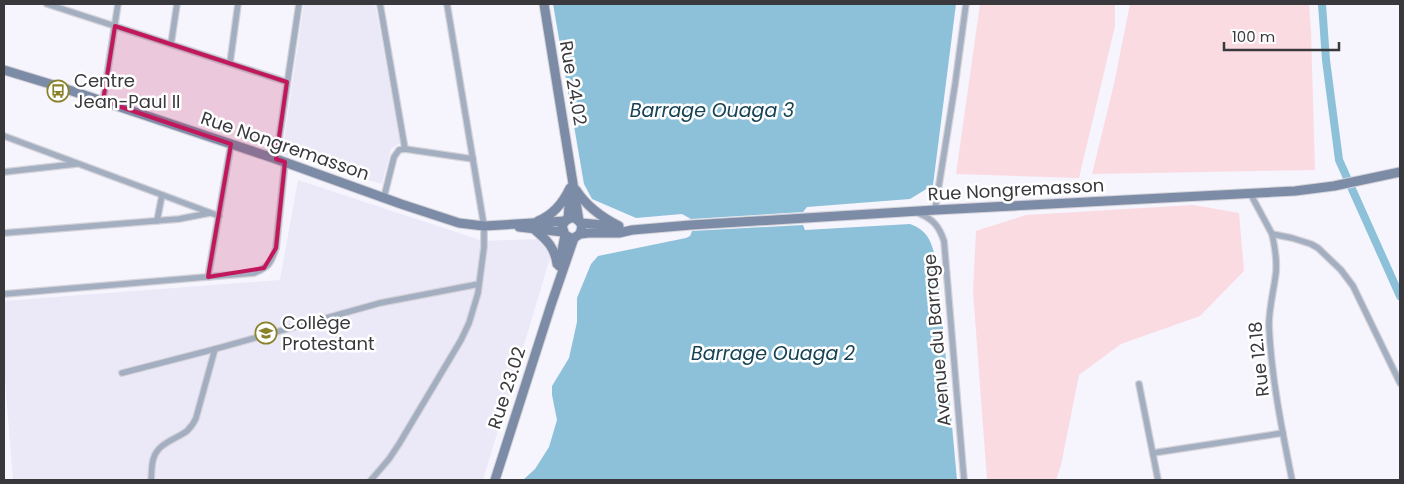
<svg xmlns="http://www.w3.org/2000/svg" width="1404" height="484" viewBox="0 0 1404 484" font-family="Poppins,sans-serif">
<rect width="100%" height="100%" fill="#f6f4fc"/>
<g fill="#ebe8f8">
<path d="M304,4h71l25,139 -9,6 -9,35 -100,-30z"/>
<path d="M298,180l185,61 54,-2 14,16 -68,225h-470l-9,-115v-64l276,-21z"/>
</g>
<g fill="#fbdbe2">
<path d="M980,4h135v22l-36,152 -123,-4z"/>
<path d="M1130,4h179l2,27 4,139 -223,4 22,-90z"/>
<path d="M1193,205l46,8 5,58 -44,45 -79,28 -42,31 -18,90 -5,15h-69l-14,-189 3,-60 50,-16z"/>
</g>
<g fill="#8dc1da">
<path d="M553,4h403l-23,181 -23,14 -103,8 -4,5 -112,7 -9,-5 -46,4 -44,-19 -8,-15z"/>
<path d="M910,224c20,7 22,21 27,39l20,217h-434l12,-11 14,-22 8,-27 -5,-25v-9l17,-28 8,-36v-24l14,-34 7,-8 88,-18 4,-2 2,-5 111,-6 2,5z"/>
</g>
<g fill="none" stroke-linecap="round" stroke-linejoin="round">
<path stroke="#8dc1da" stroke-width="8" d="M1322,4l4,56 13,100 61,136"/>
<g stroke="#d4d2d9" stroke-width="8">
<g id="street">
<path d="M47,4l240,78"/>
<path d="M380,4l25,145"/>
<path d="M171,44l6,-40"/>
<path d="M230,63l8,-59"/>
<path d="M103,101l15,-97"/>
<path d="M4,136l215,80"/>
<path d="M276,159l23,-155"/>
<path d="M4,172l72,-8"/>
<path d="M1250,193l22,41 20,4 19,6 7,4 23,22 12,16 47,97"/>
<path d="M384,197l10,-40 5,-7 6,-1 68,10"/>
<path d="M935,210l20,-125 11,-81"/>
<path d="M918,213c15,6 21,13 26,28l20,239"/>
<path d="M157,221l5,-26"/>
<path d="M4,233l175,-14 31,-6"/>
<path d="M1272,234c3,13 5,25 4,38 -2,18 -7,35 -7,53 2,51 13,105 23,155"/>
<path d="M208,277l23,-133"/>
<path d="M4,294l250,-21c15,-6 17,-10 22,-25l9,-86"/>
<path d="M122,373l93,-24 165,-46 99,-19"/>
<path d="M1139,384l19,96"/>
<path d="M1153,453l130,-20"/>
<path d="M151,480c1,-7 0,-16 3,-23 5,-14 22,-18 33,-26 4,-4 7,-8 9,-13l19,-69"/>
<path d="M371,480l18,-21 10,-15 62,-104 8,-17 9,-30 6,-46v-21l-37,-222"/>
</g>
</g>
<g stroke="#d4d2d9" stroke-width="11">
<g id="secondary">
<path d="M544,4l35,217"/>
<path d="M4,70l56,17 216,72 125,45 58,19 25,3 81,-5"/>
<path d="M576,190c11,17 25,27 43,36"/>
<path d="M568,219l2,-26"/>
<path d="M538,221c15,-6 25,-18 32,-33"/>
<path d="M581,223l34,3"/>
<path d="M519,227l44,5"/>
<path d="M535,230c12,10 20,18 22,34"/>
<path d="M580,234l2,-8 -3,-5 -6,-4 -7,3 -4,6 3,9 6,3h3l6,-4 8,-1h31l13,-3 59,-5 244,-15 360,-19 39,-5 66,-14"/>
<path d="M559,266l6,-31"/>
<path d="M495,480l56,-175 23,-67"/>
</g>
</g>
<use href="#street" stroke="#a3aec0" stroke-width="5.5"/>
<use href="#secondary" stroke="#7c8ba6" stroke-width="9"/>
</g>
<path fill="#c2185b" fill-opacity="0.2" stroke="#c2185b" stroke-width="4" stroke-linejoin="round" d="M115,26l172,56 -11,77 9,3 -9,86 -12,20 -56,9 23,-133 -128,-43z"/>
<defs>
<g id="bus-ring" transform="scale(1.125)"><circle r="9.5" fill="#fff" stroke="#8a822a" stroke-width="1.5"/><path d="M-5-6H5V4H4V6H2V4H-2V6H-4V4H-5ZM-3.5-4V0h7V-4ZM-3.5 1.2v1.5H-2V1.2ZM2 1.2v1.5H3.5V1.2Z" fill="#8a822a"/></g>
<g id="school-ring" transform="scale(1.125)"><circle r="9.5" fill="#fff" stroke="#8a822a" stroke-width="1.5"/><path d="M0-5L7-2L0 1L-7-2ZM-4 1L0 2.5L4 1V4Q0 6-4 4Z" fill="#8a822a"/></g>
</defs>
<g fill-rule="evenodd">
<use href="#bus-ring" x="58" y="91"/>
<use href="#school-ring" x="266" y="333"/>
</g>
<g text-anchor="middle" stroke-width="5" stroke-linejoin="round" paint-order="stroke">
<g font-size="18" fill="#39383c" stroke="#fff" text-anchor="start">
<text x="74" y="87">Centre<tspan x="74" dy="21">Jean-Paul II</tspan></text>
<text x="282" y="329">Collège<tspan x="282" dy="21">Protestant</tspan></text>
</g>
<g font-size="18" fill="#39383c" stroke="#fff">
<text transform="translate(573 83) rotate(80)" y="6">Rue 24.02</text>
<text transform="translate(285 146) rotate(19)" y="6">Rue Nongremasson</text>
<text transform="translate(1016 190) rotate(-3)" y="6">Rue Nongremasson</text>
<text transform="translate(937 340) rotate(-95)" y="6">Avenue du Barrage</text>
<text transform="translate(1259 359) rotate(-96)" y="6">Rue 12.18</text>
<text transform="translate(507 388) rotate(-72)" y="6">Rue 23.02</text>
</g>
<g font-size="19" font-style="italic" fill="#164254" stroke="#fff">
<text x="712" y="117">Barrage Ouaga 3</text>
<text x="773" y="360">Barrage Ouaga 2</text>
</g>
</g>
<rect width="1404" height="484" fill="none" stroke="#39383c" stroke-width="10"/>
<path d="M1224 42v8h115v-8" fill="none" stroke="#39383c" stroke-width="2.5"/>
<text x="1232" y="42" font-size="15" fill="#39383c" stroke="#ffffff" stroke-width="4" paint-order="stroke">100 m</text>
</svg>
